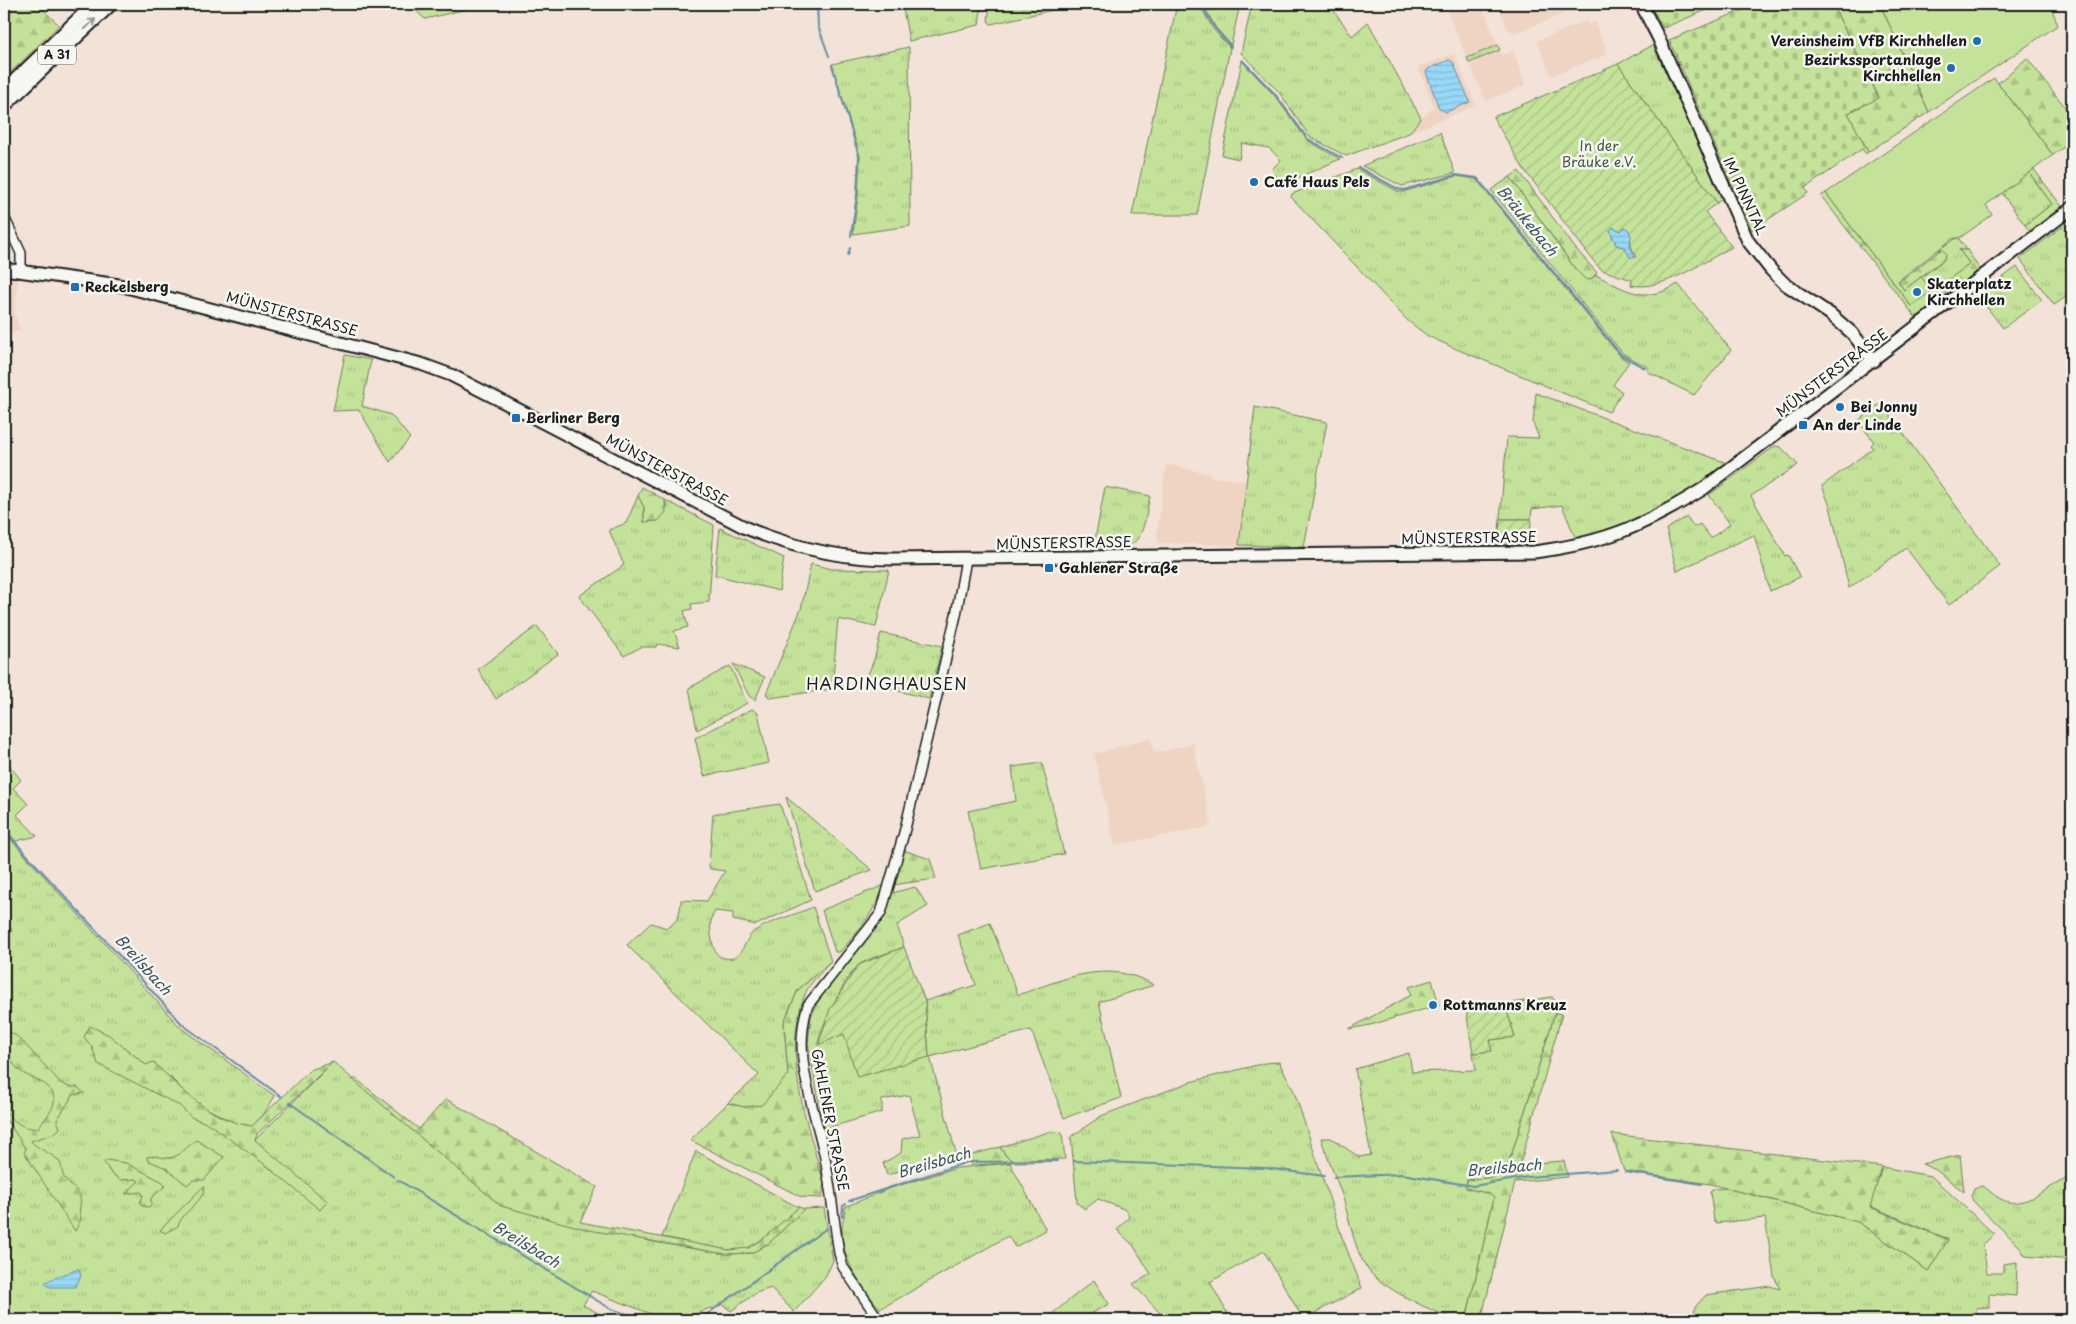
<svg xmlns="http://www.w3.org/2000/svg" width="2076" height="1324" viewBox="0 0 2076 1324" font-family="'Playpen Sans',sans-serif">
<defs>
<pattern id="grass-tufts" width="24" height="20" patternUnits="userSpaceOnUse" patternTransform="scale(1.25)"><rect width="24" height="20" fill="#c4e29a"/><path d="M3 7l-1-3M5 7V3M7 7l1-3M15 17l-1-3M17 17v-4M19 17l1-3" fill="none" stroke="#a8c184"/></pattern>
<pattern id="forest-firs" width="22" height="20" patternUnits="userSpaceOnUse" patternTransform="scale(1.25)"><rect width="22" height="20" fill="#c4e29a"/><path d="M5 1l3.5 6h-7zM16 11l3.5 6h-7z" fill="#a8c184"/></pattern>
<pattern id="cemetery-stones" width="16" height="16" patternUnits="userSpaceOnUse" patternTransform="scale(1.25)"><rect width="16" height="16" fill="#c4e29a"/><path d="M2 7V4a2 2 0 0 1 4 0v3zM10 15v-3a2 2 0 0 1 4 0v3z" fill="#a8c184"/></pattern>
<pattern id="garden-furrows" width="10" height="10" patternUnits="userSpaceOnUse" patternTransform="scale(1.25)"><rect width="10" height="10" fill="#c4e29a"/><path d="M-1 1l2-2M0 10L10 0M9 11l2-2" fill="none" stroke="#a8c184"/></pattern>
<pattern id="water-rules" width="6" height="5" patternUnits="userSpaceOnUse" patternTransform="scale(1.25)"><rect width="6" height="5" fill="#98d8f9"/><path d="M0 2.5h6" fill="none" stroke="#82b9d5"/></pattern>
</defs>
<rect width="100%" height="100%" fill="#f2e2d7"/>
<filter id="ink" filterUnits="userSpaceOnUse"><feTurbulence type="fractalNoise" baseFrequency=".02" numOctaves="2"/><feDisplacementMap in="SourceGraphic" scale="10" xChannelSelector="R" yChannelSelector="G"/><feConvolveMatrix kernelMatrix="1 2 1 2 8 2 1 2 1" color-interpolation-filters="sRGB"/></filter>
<g filter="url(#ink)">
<g fill="#efd4c4">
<path d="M1444,4h37l17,41 -31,13z"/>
<path d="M1497,4h74l1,1 -5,8 -52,20 -7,-4z"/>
<path d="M1586,21l2,4 7,-3 13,32 -57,22 -14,-35z"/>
<path d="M1500,50l2,5 11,-4 13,34 -40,16 -17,-38z"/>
<path d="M1454,54l22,51 -67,28 5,-8 20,-18 -16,-40z"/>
<path d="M4,279l14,1 -4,33 6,16 -16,9z"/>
<path d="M1166,464l44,10 2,3 34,4 -7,64 -80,-2 -2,-10z"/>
<path d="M1150,738l5,15 38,-9 18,79 -3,4 -93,18 -21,-91z"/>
</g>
<g fill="url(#grass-tufts)" stroke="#707f5b">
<path d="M409,4h62v4l-46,11z"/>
<path d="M902,4h80l-3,21 -70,16z"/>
<path d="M990,4h89l-88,20 -3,-3z"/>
<path d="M1177,4h22l14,25 17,19 -33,167h-65z"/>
<path d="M1203,4h37l-9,41 -16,-18z"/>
<path d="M1252,4h77l23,32 16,-14 53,96 -12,15 -63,23 -36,-19 -31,-45 -38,-39z"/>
<path d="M1498,45l2,5 -31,13 -2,-5z"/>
<path d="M1653,45l70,153 -6,5 -99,-139z"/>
<path d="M909,47l1,179 -57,8 5,-38 2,-40 -28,-92z"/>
<path d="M1242,61l32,34 33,45 33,19 -58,26 -10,-16 9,-9 -12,-12 -27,-5 -3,16 -17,-4z"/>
<path d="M1440,132l15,41 -53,13 -40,-20z"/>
<path d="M1357,169l40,22 6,1 53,-16 20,3 145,178 8,5 -16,23 9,7 -13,20 -155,-64 -26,-12 -20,-15 -117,-124 1,-3z"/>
<path d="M2028,171l24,33 -27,21 -24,-33z"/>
<path d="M1510,177l66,93 14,10 6,-5c31,16 50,29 82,9l53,66 -37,45 -46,-23v-5l-25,-13 -132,-164z"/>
<path d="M2072,219v74l-18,12 -34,-46z"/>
<path d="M1960,236l-1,3 8,11h-8l11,14 -37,27 -12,-14 23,-17 -2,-11 -6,2z"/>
<path d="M2017,267l25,33 -39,28 -25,-32z"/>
<path d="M345,355l26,5 -9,46 29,9 19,23 -20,24 -31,-52 -26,1z"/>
<path d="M1536,393l191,70 -45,33 -56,29 -46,14 -5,-2 -13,-32 -30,4 -1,10h-31l7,-82 32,1 -6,-15z"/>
<path d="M1881,403l119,163 -51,39 -43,-57 -57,40 -19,-82 -8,-20 51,-38 -2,-3 3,-3 -16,-21z"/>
<path d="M1255,407l72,15 -23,125 -65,-2z"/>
<path d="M1775,446l6,1 17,18 -47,31 34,60 3,-1 12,22 -30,14 -16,-56 -77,36 -11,-42 21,-12 7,10 6,-3 11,14 19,-14 -21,-29z"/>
<path d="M1105,487l45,9c-9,45 -8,54 -57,54z"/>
<path d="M638,496l6,11v15l23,-14 -2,-8 49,25 -5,77 -18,2 1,5 -8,2 4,16 -14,4 6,16 -23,-3 -1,3h-15l-17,9 -45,-60 45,-31 -15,-35 17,-7z"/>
<path d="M720,528l64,30 -5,33 -64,-16z"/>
<path d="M811,564l21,5 57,1 -13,57 -38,-8 -6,70 -62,9 -4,-4 35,-85z"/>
<path d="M537,626l21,28 -62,45 -18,-30z"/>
<path d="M881,633l61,13 -13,53 -61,-16 -2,-4 8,-19z"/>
<path d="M733,664l32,13 -10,23 -6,-4z"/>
<path d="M730,666l17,37 -50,27 -8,-42z"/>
<path d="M752,709l6,4 11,50 -65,13 -9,-38z"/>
<path d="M4,759l17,21 -8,8 15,16 -11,11 20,21 -21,5 -12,-13z"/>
<path d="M1042,763l22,91 -83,15 -13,-58 48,-10 -4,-34z"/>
<path d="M786,797l86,73 -57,21z"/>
<path d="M780,804l31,96 -55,25 -23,-5v-7l-18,-2c-6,10 -5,19 -3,30 2,8 3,15 12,17 19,5 20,-21 32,-28 17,-10 39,-15 57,-23l18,54 -33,29 -14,32 4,53 -26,31 -18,1 -16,-4 31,-28 -132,-130 24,-22 16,5c12,-7 13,-15 14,-28l26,1 18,-30 -15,-2 -1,-3 4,-52z"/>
<path d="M4,832l177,196 94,68 -12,19 -11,11 -17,-3 -39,-20 -26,-26 -24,-12 -24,-19 127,100 84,-84 168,144 153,36 71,12 27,-1 17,-10 35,-34 20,-1 9,53 -8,16 -31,35 -23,-24 -15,5 -25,18 -9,-7 -8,5 -4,-1 -17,7 -42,-1 -59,-23 -9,14 28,15h-607v-185l8,-6 -8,-13v-191l5,8 3,-2 -8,-13z"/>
<path d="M885,885c-11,27 -26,46 -45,67h-5l-13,-42z"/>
<path d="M915,887l13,19 -31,19 7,22c-11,5 -38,11 -46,19 -13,11 -38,62 -40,78l26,-10 85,23 -4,-56 51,-16 -18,-50 32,-12 28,72c46,-16 89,-37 136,-10l-55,17 22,96 -57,20 -33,-88 -101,27 26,96 -69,22 -4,-12 18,-10 1,-14 18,-4 -11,-40 -27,5v12l-58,17 -16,-86 3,-26 10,-23 62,-81 9,-20z"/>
<path d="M1552,997l5,7 -2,9 -50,163 -38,4 -1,8 24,6 4,4 -28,122c-21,0 -84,-32 -97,-49 -17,-22 -20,-61 -31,-87 -6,-15 -12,-30 -17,-46h10l28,19 12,-2 -16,-86 54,-16 3,19 64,-2 -3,-17 18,-2 -1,-11 25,-3 -10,-33z"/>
<path d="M1279,1062l15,29 48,146 20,51 -59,31 -39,-68 -54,31 21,38h-79l8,-7 -27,-29 18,-10 -18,-29 -16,-15 12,-13 -3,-7 -28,-11 -13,10 -8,-6 -6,-66 30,-21 89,-34 75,-19z"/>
<path d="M1052,1131l10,2 3,26 -53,1 -6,-4 -6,-9z"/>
<path d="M696,1151l96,53 7,3c-14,12 -33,36 -52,41 -23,7 -61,-8 -85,-11z"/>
<path d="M1010,1163l36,67 -31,17 -7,-11 -128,73c-18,-23 -39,-49 -38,-80 0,-7 3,-14 3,-22l43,-18 68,-21z"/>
<path d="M1882,1167l49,9 63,58 -11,11 4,28h16v-9l14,-2 -1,34 -27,-2v13l-13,1v12h-284l4,-14 10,-11 64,-9 10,3 -6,-13 -9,-58 -48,5 -3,-3 -4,-28 4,-3 11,-1 133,34 70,49 20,-32 -78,-33z"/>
<path d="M2072,1177v83l-47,-4 -6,-10 -46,-45 -2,-5 3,-8 9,-2c6,4 10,9 16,12 24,16 50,-15 73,-21z"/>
<path d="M1094,1280l15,24 -17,9 2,5 -4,2h-35l-3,-6z"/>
</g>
<g fill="url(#forest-firs)" stroke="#707f5b">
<path d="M4,4h33l22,21 -55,54z"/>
<path d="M1832,4h48l49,108 -61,40 -20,-39 31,-16z"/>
<path d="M2027,58l45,58v25l-19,14 -55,-72z"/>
<path d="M2033,168l30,40 -32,25 -6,-8 27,-21 -24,-33z"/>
<path d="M1519,171l56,77 22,25 -7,7 -5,-1 -9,-9 -66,-93z"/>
<path d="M1826,193l85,113 59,-42 -11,-14h8l14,21 -65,47 -95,-122z"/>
<path d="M1942,249l4,5 -2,5 -40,31 -6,-8z"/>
<path d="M642,487l23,13 1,12 -8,9 -14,1v-15l-6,-11z"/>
<path d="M1488,538l10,7 2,5 -73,-1 1,-8z"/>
<path d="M903,850l27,9 6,20 -44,6z"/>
<path d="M831,961c-8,10 -22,22 -26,33 -24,60 2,129 19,189l-2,15 -21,-1 -111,-57 38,-37 16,4 18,-2 26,-30 -4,-53 14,-32z"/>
<path d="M1432,980l7,25 -69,20 -21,4 62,-34 -2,-8z"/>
<path d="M1555,1013l7,1 -42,150 44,-3 4,16 -53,5 -34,138h-15l28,-122 -4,-4 -24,-6 1,-8 38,-4z"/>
<path d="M90,1026l19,9 37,30 7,-3c29,27 57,59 99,64l58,-56 23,-8 -76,72 -2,6 72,61 -7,9 -53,-44 -58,-42 -18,-7 -11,-11 -82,-42 -6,-17 -8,-10z"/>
<path d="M5,1029l13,8 43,46 8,4h8l7,6 -11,2 -16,25 3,8c-3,6 -21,10 -29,13 3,6 22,13 28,20 4,5 2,13 6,18 4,7 14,10 15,18 2,8 -3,13 1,22l-6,12 -46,-71 -5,-8 2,-3 -22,-33v-10c5,14 20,24 34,22 5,-7 15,-17 16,-26 2,-20 -24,-22 -35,-32 -10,-10 -19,-28 -14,-41z"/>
<path d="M352,1079h4l63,50 27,-30 151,88 -17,35 149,28 19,-2 16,-10 35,-31 5,2 -35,34 -17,10 -27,1 -136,-24 -88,-24z"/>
<path d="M1612,1134l270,33 -12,40 78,33 -20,31 -70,-49 -148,-38 -86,-13z"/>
<path d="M196,1140l28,17 -20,23h-11l-6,5 -21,-17 -19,-8v-3c8,-2 14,1 21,1 11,0 19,-12 28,-18z"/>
<path d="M1000,1147l6,9 6,4 -2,3 -38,2 -11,-7z"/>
<path d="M1960,1155l4,37 -28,-22 -14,-6z"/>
<path d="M106,1160l20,3 37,19 2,4 -14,12v7l-2,2 -7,-1 -2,-3 3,-7 -2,-4 -16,2 14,-13 -4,-2 -15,1 -9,-7 -7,-11z"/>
<path d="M204,1186c1,16 -22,25 -26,40l-13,7 -5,-3z"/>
</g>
<g fill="url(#cemetery-stones)" stroke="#707f5b">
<path d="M1649,4h72l-58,24z"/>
<path d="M1758,4h74l47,94 -31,15 20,39 -2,2 -4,-5 -57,39 3,5 -56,37 -83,-190z"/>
</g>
<g fill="url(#garden-furrows)" stroke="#707f5b" fill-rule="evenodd">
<path d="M1618,64l99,139 -12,9 27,35c-28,14 -70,45 -101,38l1,-5 -30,-10 -7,-7 -72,-95 -30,-51zM1627,228c6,9 1,18 8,25l-1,5 -10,-11 -8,-2 -6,-15 6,-1 5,2z"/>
<path d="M1500,519h31l-1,26h-32z"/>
<path d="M904,947l21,54 4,56 -72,20 -13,-43 -26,11 12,-36 28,-44z"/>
<path d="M1505,1004l10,33 -25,3 2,11 -19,2 -7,-43z"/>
</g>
<g fill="#c4e29a" stroke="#707f5b">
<path d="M1880,4h170l8,21 -129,87z"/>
<path d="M1994,78l59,77 -67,50 6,10 -31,22 -9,2 -54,42 6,9 17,-13 12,14 -22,15 -85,-113z"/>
</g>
<g fill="url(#water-rules)" stroke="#668da1">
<path d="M1449,60l4,2 17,40 -24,10 -7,-4 -13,-36 2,-3z"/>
<path d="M1613,227l8,4 3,-4 3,1 4,7 -1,12 6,10h-6l-6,-10 -8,-2 -6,-15z"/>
<path d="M79,1269l2,7 -6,11h-26l-4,-4c2,-3 28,-12 34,-14z"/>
</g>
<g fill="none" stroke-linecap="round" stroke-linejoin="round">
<g stroke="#668da1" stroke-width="2">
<path d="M817,4l1,22 11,30"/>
<path d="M1201,4l13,23 17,20"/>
<path d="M1242,60l33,34 33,45 34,19"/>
<path d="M832,65l27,91 -2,39 -6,41"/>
<path d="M1359,168l39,21 6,1 52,-15 21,3 144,177 24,13"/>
<path d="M848,255l2,-7"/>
<path d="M4,830l179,195 99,72"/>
<path d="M290,1103l104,74"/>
<path d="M1074,1161l191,7 59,8"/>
<path d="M1625,1172l77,12"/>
<path d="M1334,1177l68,-3 71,12 55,-9 89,-7"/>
<path d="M398,1180l213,129 35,11"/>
<path d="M849,1201l118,-39 90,-1"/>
<path d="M842,1217l1,-11 3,-2"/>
<path d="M699,1320l128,-92"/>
</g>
<g stroke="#1c1c1c" stroke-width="12">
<g id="minor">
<path d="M4,217l17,36v17"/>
<path d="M879,1320l-36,-53 -4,-14c-5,-32 -8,-63 -14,-95 -10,-50 -34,-102 -17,-153l73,-92 23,-80 27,-112 25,-106 10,-56"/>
</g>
</g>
<g stroke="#1c1c1c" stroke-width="15">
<g id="major">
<path d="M1641,4l17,33 90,204 23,29 14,14 45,30 22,19 22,28"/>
<path d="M4,269l115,16 302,79 30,11 70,36 225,117c48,20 95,31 147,31l641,-7c70,-9 110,-26 169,-63l369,-281"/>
</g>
</g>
<g stroke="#1c1c1c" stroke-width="16">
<g id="highway">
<path d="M4,91l90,-87"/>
<path d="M4,106l107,-102"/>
</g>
</g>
<use href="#minor" stroke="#f6f6f2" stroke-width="9"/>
<use href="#major" stroke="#f6f6f2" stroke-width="11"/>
<use href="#highway" stroke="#f6f6f2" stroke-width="12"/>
</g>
<defs><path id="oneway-shaft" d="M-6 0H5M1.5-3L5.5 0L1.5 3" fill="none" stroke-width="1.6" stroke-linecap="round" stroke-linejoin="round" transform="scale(1.25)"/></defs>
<use stroke="#949492" href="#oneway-shaft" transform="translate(90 24) rotate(-44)"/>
</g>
<g fill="#1f6fb2" stroke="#f6f6f2" stroke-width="2">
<circle cx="1977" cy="41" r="5"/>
<circle cx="1951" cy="68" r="5"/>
<circle cx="1254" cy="182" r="5"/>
<rect x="70" y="282" width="10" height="10" rx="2.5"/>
<circle cx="1917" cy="292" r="5"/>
<circle cx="1840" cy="407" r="5"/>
<rect x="511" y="413" width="10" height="10" rx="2.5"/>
<rect x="1798" y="420" width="10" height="10" rx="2.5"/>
<rect x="1044" y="563" width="10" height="10" rx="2.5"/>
<circle cx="1433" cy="1005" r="5"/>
</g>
<g text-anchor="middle" stroke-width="5" stroke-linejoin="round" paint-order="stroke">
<rect fill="#f6f6f2" stroke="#5d5d5c" stroke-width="1" x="38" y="45.5" width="38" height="19" rx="4"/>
<g font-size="12" font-weight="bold" fill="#1c1c1c">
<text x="57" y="59">A 31</text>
</g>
<g font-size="14" font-weight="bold" fill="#1c1c1c" stroke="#f6f6f2" text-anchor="start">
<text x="1967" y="46" text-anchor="end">Vereinsheim VfB Kirchhellen</text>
<text x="1941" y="65" text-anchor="end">Bezirkssportanlage<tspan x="1941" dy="16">Kirchhellen</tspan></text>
<text x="1264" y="187">Café Haus Pels</text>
<text x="1927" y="289">Skaterplatz<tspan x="1927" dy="16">Kirchhellen</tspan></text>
<text x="85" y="292">Reckelsberg</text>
<text x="1850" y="412">Bei Jonny</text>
<text x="526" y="423">Berliner Berg</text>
<text x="1813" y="430">An der Linde</text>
<text x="1059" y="573">Gahlener Straße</text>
<text x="1443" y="1010">Rottmanns Kreuz</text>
</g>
<g font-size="14" fill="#4e5742" stroke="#f6f6f2">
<text x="1599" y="151">In der<tspan x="1599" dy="16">Bräuke e.V.</tspan></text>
</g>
<g font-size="14" fill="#1c1c1c" stroke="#f6f6f2">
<text transform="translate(1745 196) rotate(65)" y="5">IM PINNTAL</text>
<text transform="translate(292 314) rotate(15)" y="5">MÜNSTERSTRASSE</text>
<text transform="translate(1832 373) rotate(-37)" y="5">MÜNSTERSTRASSE</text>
<text transform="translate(667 470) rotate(28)" y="5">MÜNSTERSTRASSE</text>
<text transform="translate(1469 538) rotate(-1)" y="5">MÜNSTERSTRASSE</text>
<text transform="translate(1064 543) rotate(-1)" y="5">MÜNSTERSTRASSE</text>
<text transform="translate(830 1120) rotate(79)" y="5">GAHLENER STRASSE</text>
</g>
<g font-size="15" font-style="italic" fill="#41545e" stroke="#f6f6f2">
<text transform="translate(1527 221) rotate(51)" y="5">Bräukebach</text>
<text transform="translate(143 965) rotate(48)" y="5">Breilsbach</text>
<text transform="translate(934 1163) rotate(-16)" y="5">Breilsbach</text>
<text transform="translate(1504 1168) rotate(-5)" y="5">Breilsbach</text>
<text transform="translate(526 1245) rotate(31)" y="5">Breilsbach</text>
</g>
<g font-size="16" letter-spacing="1" fill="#1c1c1c" stroke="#f6f6f2">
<text x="887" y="690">HARDINGHAUSEN</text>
</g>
</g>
<rect width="2076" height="1324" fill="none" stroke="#f6f6f2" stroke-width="20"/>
<rect x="10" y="10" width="2056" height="1304" fill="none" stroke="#1c1c1c" stroke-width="2" filter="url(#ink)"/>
</svg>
